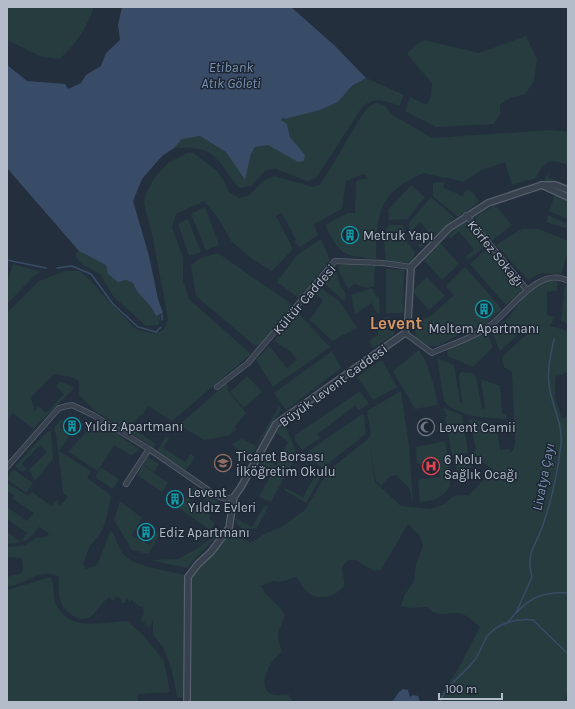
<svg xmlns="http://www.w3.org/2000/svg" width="575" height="709" viewBox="0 0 575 709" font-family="Karla,sans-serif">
<rect width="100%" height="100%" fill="#242f3e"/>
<g fill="#263c3f">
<path d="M7,7h87c-7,20 -18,38 -35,52l-17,-2 -35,-17z"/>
<path d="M526,36l11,23 -3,22 -9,13 -15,4 -10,7v9l-6,10 -58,3 -31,-16 5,-14 17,8 4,-8 1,-14 -25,-29 8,-9 10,-5 54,13z"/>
<path d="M366,78l38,17 -5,11c-13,-6 -24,-9 -36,0l-47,72 -9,3 -31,-12 -10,1 -15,16 -12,2c-22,-28 -24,-44 -65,-40l8,-10 19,-2 25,16 19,28 6,-26 4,-7 13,-2 13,6 23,4 -14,-18 -3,-13 -6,-3 3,-4 36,-7 18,-8 14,-16z"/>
<path d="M376,103l10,3 5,8 41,24 119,-8 17,2v33c-19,-7 -23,-5 -32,13l-24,7 -7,-23 -23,8 -19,12c-14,-5 -26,-5 -40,-9 -46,21 -46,40 -47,86 -35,-4 -35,-3 -51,-34l23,-12h7l1,-32 12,-3 -4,-4 -18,7 -4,28 -28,15 4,11 -18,12 -6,-5 2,-2 -14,-27 -6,3 17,33 -21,22 -21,-13 -20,-17 -13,-23 -14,-17 -28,13 -4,13 11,30v24l6,18 62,55 -79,67 -24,-15 -6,10 -2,-1 -9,12 25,17 -3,3 -58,-36 -16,-16v-14l-7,-4 -18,-3 -23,23 4,15 3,-6 8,7 18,-19 -8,-8 3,-4h4l11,6 -41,41 -20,-16 -6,6v-106l32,-32 26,-10h15l11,10 11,13 34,35 18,5 9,-4 5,-11 -15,-80 -9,-36 2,-10 9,-16 13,-14 19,-10h6l23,17 8,11 5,11 10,6 9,-2 17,-16 9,-4 39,11 6,-2 5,-6 40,-67 6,-6z"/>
<path d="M551,169l-3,8 20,8v4l-24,-9z"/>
<path d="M445,182l-2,5 19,9 5,-7 7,4 5,9 -21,15 -25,-21v-13z"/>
<path d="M411,185l14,12 -18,22 -18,1 -1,-10z"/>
<path d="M555,195l13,6v18l-19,-8z"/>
<path d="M431,197l24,21 -34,30 -3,-3 13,-10 -11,-13 -11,12v-11z"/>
<path d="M495,205l17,20 -22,17 -16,-20 1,-5z"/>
<path d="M205,207l14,38 -13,5 -15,-36z"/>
<path d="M548,215l20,9v5l-22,-7z"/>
<path d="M188,219l13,33 -12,4 -11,-32z"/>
<path d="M465,221l20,25 -17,14 -3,-3 9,-7 -15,-19 -9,8 -2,-3z"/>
<path d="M389,225h14l4,17 8,10 -3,8 -5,3 -21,-2c-1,-10 -5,-29 3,-36z"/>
<path d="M522,229h17l29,12v12l-7,21 -20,-1 -13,7 -32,-35z"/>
<path d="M321,239l9,21 -31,38 -22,-16 20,-27z"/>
<path d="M440,243l19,21 -17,16 -19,-21z"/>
<path d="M489,247l36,42 -19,16 -36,-41z"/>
<path d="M79,251l27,14 2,9 25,9c5,15 17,19 23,33l4,-1v5l-2,5 -12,1 -33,-30 -13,-22 -17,-9 -7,-8v-4z"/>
<path d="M218,253l72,50 2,7 -33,36 -5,-1 -58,-49 -5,-31 10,-7z"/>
<path d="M343,263l32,3 -1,20 -6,2 -14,-4 -6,5 -9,-18v-5z"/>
<path d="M13,264l28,8 -7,4 -27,28v-21z"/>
<path d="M335,265l4,18 6,10 1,6 -3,1 -22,-19z"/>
<path d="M465,267l37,42 -19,17 -20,6 -25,14h-9l-13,-8 -2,-15 18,-8 22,-20 -8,-9z"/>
<path d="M386,269l18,1 -1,43h-17z"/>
<path d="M427,277l18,19 -16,14 -17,-19z"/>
<path d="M547,281h10v9l-10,2v23l8,2 -5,9 18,5v41l-13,5v21l7,21 6,-3v271l-3,15h-129l21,-31 23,-44c-5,-4 -12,-11 -18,-13 -14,-4 -21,6 -35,-7l-17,1 -9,-2 3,-10 10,-15 2,-17 7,-18 -3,-10 -12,-12 -27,46 -7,1 -18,-11h-7c-13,9 -3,15 -5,26 -9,12 -28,16 -39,4 -4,-4 -5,-10 -9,-13l-16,5 -7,-1 -12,5c5,13 21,18 24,31l-6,12 -1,10 4,13c-11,5 -26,35 -11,42 5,3 12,-1 18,1l4,7h-105l1,-118 3,-7 -8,2 1,119 -8,-1 -5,-26 -9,-24 -10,-12v-14l-4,7 -5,-4 3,-3 -5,2 -1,-4 3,-5 -1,-8h-4l-8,-6 -1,2 -3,-4 -2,5h-4l1,-2 -3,-4h-3l-3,4 -3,-4c-10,5 -14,18 -22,21 -11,4 -24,-7 -27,-16 -3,-7 -3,-18 -2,-25 -18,-11 -34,9 -52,9v-9l13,-3 3,-4 -1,-12 -15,-1v-10l18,-2 11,-7 13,-2 -2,-4 -8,-5c-11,15 -14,15 -32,17v-12l14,10 6,-9 -20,-14v-12l20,14 7,-8 -22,-15 2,-3 -7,-4v-8l21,13 4,-4 20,14 5,-7 2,7 9,-9 -5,-4 -6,-53 -3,-12 7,-9 3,2 -4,6 10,8 -11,16 32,20 -4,7 21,15 3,5c-4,10 -3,20 -8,30 -3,7 -9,12 -13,18 -3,5 -4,12 -7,18l3,5 11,-4 14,-35c5,7 7,18 13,25 10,12 54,18 69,21l36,-43 22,10 15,-10 15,-6 24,-17 23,-39 41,-33 2,-4 -4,-23 34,-20 8,55 4,56 -4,-14 -13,-13 -6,1 -9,10 -5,-5 -6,-34 5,35 26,24 30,3 13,-5 10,-8 15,-1 24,-25 -14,-11 -19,19 -2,-3 -3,-14 11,-2 10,-10 -7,-30 27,5 4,26 10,-1 -1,4 4,-3 2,-7 -3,-71 -8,-5 -2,-10 26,-24 -4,-4 -24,22 -9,-21 17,-12 20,-27z"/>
<path d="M565,284l3,2v38l-7,-3z"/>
<path d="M317,285l23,17 17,26 -25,13 -22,-21 13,-20 -11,-8z"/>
<path d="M372,288l4,8 3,1 1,16 -3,1 -5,-11 -17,11 -4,-19z"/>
<path d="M298,313l32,34 -57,40 -17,-27 13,-14 18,22 10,-8 -6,-8 -17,-11z"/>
<path d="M390,317l1,11 4,6 -22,14 -4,-7 10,-7 -6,-9 10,-7z"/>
<path d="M487,332l6,15 -20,20 -26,-11 1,-9z"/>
<path d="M419,350c11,17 15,35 19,55l-23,4 -22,-38z"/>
<path d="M332,351l9,17 -55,42 -12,-17z"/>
<path d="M437,358l17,7 6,37 2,1 -3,-29 3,-2 11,1 3,4 6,32 3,-1 -4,-29 19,7 2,28h4l1,5c-20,-1 -50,-2 -63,-18z"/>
<path d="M379,361l4,1 14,25 -24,13 -16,-23z"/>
<path d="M247,376l15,16 -18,16 -14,-16z"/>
<path d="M227,383l1,8 18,22 -11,13 1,4 -9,6 -23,4 -25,-15z"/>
<path d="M360,391l9,13 -10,6 -4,-4 -38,28 3,4 -18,12 -7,-10v-5z"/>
<path d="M279,406l2,4 -31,47 -19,-13 11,-5 14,7z"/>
<path d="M444,408l18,7 6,38 -16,2 -7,-38 3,-1 -3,-3z"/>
<path d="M362,414l2,1 2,19 -44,34 -16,-11 3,-6z"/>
<path d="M97,420l43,30 -9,5 -17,-10 -16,26 -30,-19z"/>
<path d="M284,423l13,31 -26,48 -12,-5 13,-24 -13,-7 4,-7 13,6 12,-23 -12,-10z"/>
<path d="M51,431l2,28 -18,22 -6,-11 18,-18 -7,-7 -19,19 5,5 -4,3 -7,-6 32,-34z"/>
<path d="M166,436l3,2 -6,10 22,14 5,-8 5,3 -9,13 -29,-19z"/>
<path d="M445,441l5,32v13c-7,12 -17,15 -30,16l-2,-22 22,-3v-16h-4v-3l-12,2 1,3 -8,1 -1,-17z"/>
<path d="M148,457l11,7 -5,8 -11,-8z"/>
<path d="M143,465l25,18 -6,9 -25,-17z"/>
<path d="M101,468l18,11 -6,10 -18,-12z"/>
<path d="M13,469l20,14 -7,10 -19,-14z"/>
<path d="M318,471l5,2 -17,30 -22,-13 1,-2 18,9z"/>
<path d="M195,487l25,16 -3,3 -23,-13 -5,7 22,15 -2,4 6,4 -5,7 -31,-22z"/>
<path d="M120,501l22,17 -10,17 17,10 10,-15 3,1 -14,23 -16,-4 -18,-30z"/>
<path d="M265,505l3,2 -11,21 -13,2 -6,-5 -3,-7 17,9z"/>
<path d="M222,530l-35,38 -37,-8 28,-1 20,-11z"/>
<path d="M50,577c6,7 2,19 6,27 14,29 45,18 71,17l16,14 21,26 6,31 -32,2v8h-131v-112z"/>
</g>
<g fill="#394c67">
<path d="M122,7h169l44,39 31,32 -14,8 -14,16 -18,8 -35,9 -1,-2 -3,3 6,4 3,13 15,18 -1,6 -6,1 -30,-17 -13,2 -4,7 -6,26 -19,-28 -26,-16 -18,3 -8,9 -12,8 -20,23 -9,22 16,55 9,43 5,14 -7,3c-6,-15 -17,-17 -23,-33l-7,-3 -8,2 -10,-8 -2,-9 -27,-14 -72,-83v-103l20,16 38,3 3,5 13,-6 5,-8 15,-9 5,-13 14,-13 -2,-15z"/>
<path d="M403,689l5,1 2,7 3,-2 5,1 2,6h-28l7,-10z"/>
</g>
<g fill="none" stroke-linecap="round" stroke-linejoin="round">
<g stroke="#394c67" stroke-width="1.5">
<path d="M7,260l39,8"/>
<path d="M57,268l15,-2 19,8 22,30 25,23 18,5 5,-5"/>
<path d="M162,315v5"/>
<path d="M516,613l16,-36c-7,-26 5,-32 12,-55 8,-24 14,-52 17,-78 2,-21 -10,-39 -12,-60 -2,-15 2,-30 5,-45"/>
<path d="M508,622c18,-22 31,-31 60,-29"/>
<path d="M440,702c5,-16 23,-27 33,-40 7,-7 9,-19 15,-27 11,-12 29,-17 45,-15l35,34"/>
</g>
<g stroke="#565f6c" stroke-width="6">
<g id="minor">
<path d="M466,215l61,75"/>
<path d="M405,333l27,20c17,-8 41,-15 56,-26 22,-14 50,-63 80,-46"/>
<path d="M217,387l31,-24 87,-102 48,2 28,4"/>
<path d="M7,467l52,-59 13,-3 21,10 56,34 68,47 8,3 9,-2"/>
<path d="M126,484l23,-35"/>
</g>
</g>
<g stroke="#565f6c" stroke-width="8">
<g id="tertiary">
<path d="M542,185l26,12"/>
<path d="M187,702l1,-125 10,-13 13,-12 18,-24 5,-31 7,-10 35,-63 129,-91 3,-14 3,-52 38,-39 39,-25 54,-18h13l13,5"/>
</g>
</g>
<use href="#minor" stroke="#38414e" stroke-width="4.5"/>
<use href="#tertiary" stroke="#38414e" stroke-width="5.5"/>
</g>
<defs>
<g id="building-ring" transform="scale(0.9)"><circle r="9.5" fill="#1d2633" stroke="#0f9aa8" stroke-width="1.5"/><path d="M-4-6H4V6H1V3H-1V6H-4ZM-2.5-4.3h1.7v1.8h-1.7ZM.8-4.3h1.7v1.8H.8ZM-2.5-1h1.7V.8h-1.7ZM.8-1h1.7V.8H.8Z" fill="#0f9aa8"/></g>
<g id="mosque-ring" transform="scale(0.9)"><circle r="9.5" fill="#1d2633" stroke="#6b7280" stroke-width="1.5"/><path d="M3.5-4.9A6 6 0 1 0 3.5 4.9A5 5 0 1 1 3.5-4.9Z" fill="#6b7280"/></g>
<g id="school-ring" transform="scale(0.9)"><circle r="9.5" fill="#1d2633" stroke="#8d6e63" stroke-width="1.5"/><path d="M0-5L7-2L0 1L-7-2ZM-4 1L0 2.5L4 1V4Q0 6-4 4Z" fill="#8d6e63"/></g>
<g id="hospital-ring" transform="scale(0.9)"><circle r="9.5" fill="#1d2633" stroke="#e0444e" stroke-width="1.5"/><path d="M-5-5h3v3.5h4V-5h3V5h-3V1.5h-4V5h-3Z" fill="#e0444e"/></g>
</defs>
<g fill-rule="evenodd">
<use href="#building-ring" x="350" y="235"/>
<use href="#building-ring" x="484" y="309"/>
<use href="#building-ring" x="72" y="426"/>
<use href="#mosque-ring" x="426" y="427"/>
<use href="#school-ring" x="223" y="463"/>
<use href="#hospital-ring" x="431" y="466"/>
<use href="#building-ring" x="175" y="499"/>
<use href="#building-ring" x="146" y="532"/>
</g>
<g text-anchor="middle" stroke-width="3" stroke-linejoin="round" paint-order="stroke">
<g font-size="13" fill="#b4bcc9" stroke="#1d2633" text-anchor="start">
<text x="363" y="240">Metruk Yapı</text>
<text x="484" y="333" text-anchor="middle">Meltem Apartmanı</text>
<text x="85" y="431">Yıldız Apartmanı</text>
<text x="439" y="432">Levent Camii</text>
<text x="236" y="461">Ticaret Borsası<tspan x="236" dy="15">İlköğretim Okulu</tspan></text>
<text x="444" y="464">6 Nolu<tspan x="444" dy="15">Sağlık Ocağı</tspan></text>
<text x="188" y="497">Levent<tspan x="188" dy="15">Yıldız Evleri</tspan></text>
<text x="159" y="537">Ediz Apartmanı</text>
</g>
<g font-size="13" fill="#b4bcc9" stroke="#1d2633">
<text transform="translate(496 253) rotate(51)" y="5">Körfez Sokağı</text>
<text transform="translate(304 299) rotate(-49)" y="5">Kültür Caddesi</text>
<text transform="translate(333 385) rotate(-36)" y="5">Büyük Levent Caddesi</text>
</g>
<g font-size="14" font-style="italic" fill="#7c92b1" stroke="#1d2633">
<text x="231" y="72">Etibank<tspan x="231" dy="16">Atık Göleti</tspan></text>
<text transform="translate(543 477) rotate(-79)" y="5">Livatya Çayı</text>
</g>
<g font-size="17" font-weight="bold" fill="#d59563" stroke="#1d2633">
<text x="396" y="329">Levent</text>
</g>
</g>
<rect width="575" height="709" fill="none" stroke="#b4bcc9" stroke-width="16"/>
<path d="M439 693v6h63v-6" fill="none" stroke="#b4bcc9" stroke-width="2"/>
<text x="445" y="693" font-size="12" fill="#b4bcc9" stroke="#1d2633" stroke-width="3" paint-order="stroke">100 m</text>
</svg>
